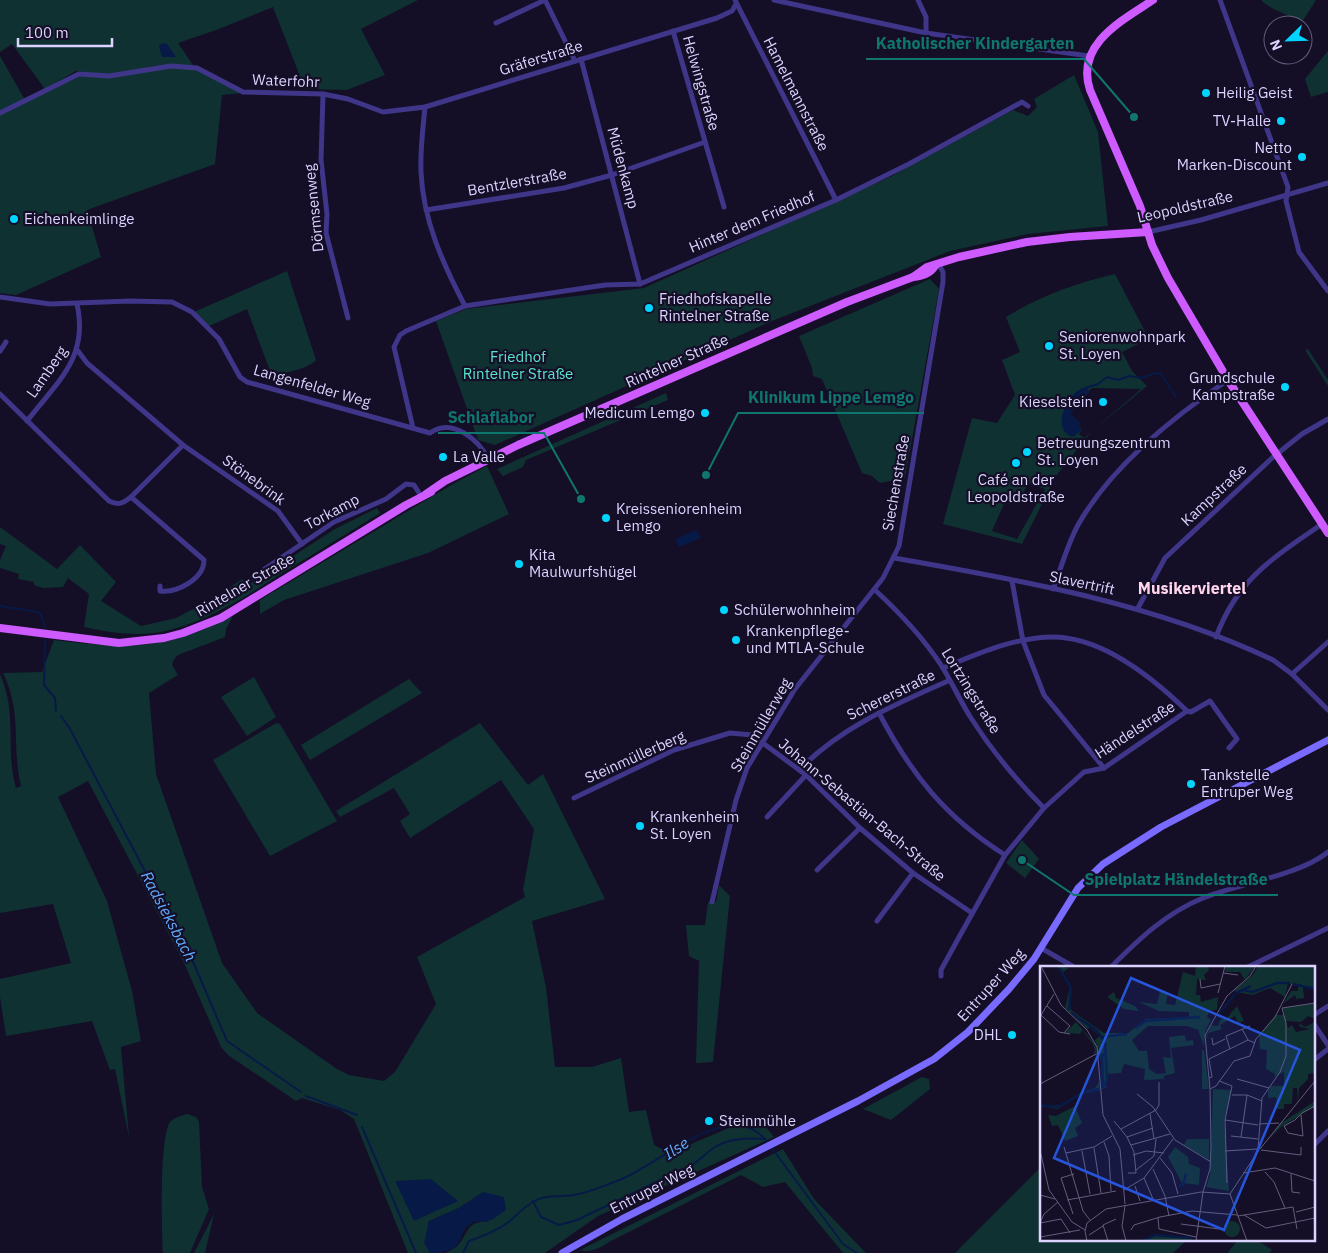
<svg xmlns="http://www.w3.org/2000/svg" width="1328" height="1253" viewBox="0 0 1328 1253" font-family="'IBM Plex Sans',sans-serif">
<rect width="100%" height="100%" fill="#140e27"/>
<g fill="#103132" fill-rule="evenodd">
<path d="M0,0h418l-57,29 24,46 -38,15 -42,-1 -32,-82 -54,22 -41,14 15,22 -39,1 -45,9 -33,-4 -31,18 -33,-45 -12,8z"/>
<path d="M1261,0h55l-14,22c-13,-8 -32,-12 -41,-22z"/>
<path d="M1328,51v41l-17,5 -6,-18z"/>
<path d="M0,56l25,44 -25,12z"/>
<path d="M158,68l36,1 49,24 -21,2 -7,69 -128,46 14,47 -85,38 -16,-2v-178l83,-40 27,3z"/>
<path d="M1074,75l24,57 10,94 -80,8 -78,17 -178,70 -277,124 -17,-5 -42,-119 30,-12 178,-21 248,-112 121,-66 15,6 9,-9 -3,-8z"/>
<path d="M287,271l29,89c-10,11 -31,10 -43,19l-26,-70 -38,17 -15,-14z"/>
<path d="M1115,274l34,65 -27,13 10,19 15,15 -56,46 -35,44 -34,68 -79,-20 29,-106 25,5 18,-28 -13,-35 18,-8 -14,-35c34,-21 70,-34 109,-43zM1092,388l49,1 -57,49 -5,-4 3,-4 -4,-4 2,-3 -10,-9zM1028,483l17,6 -28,50 -25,-8 15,-34 12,5z"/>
<path d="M930,279l9,10 -34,189 -25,5 -8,-7 -10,-3 -40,-94 -9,-3 -1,-8 -13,-32z"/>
<path d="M1308,349l20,31v6l-23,-36z"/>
<path d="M666,393l2,7 -142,60 -3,7 -20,9 -6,-7z"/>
<path d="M487,466l22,48 -81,39 -144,47 -24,14v-14l193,-116z"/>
<path d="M377,508l3,5c-29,18 -58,36 -88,54 -45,28 -99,67 -155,67 -18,0 -35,-3 -53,-7l5,-33 -21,-16 -5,9 -20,1 -9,-3v-3l-16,-3 1,-5 -19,-6v-8l6,-14 -6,-2v-17l57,42 23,-24 36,37 -15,19 40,25 35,-8 38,-20 28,-19 6,6 87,-56z"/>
<path d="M233,616l-7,13 -1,8 -47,18 -4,4 -2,6 6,10 -29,18 7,81 66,189 35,50 80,56 12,6 35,6 11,-9 41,-68 -19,-47 108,-60 -2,-7 11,-61 -33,-49 -91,58 -10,-17 10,-7 -16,-26 -54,29 -4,-6 144,-88 48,62 15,-11 62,125 -73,22 14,67 9,79h37l29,-9 8,54 17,-2 8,35 16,8 87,-37 17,21 -176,79 -53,37h-99c4,-3 10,-5 13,-9 12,-15 6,-21 29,-23l-5,-29 -24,16 -30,13 -4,22 5,10h-22l-54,-134 -14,-9 -38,-12 -6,3 -68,-46 -7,-8 -36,-82 -97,-184 -30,16 49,104 25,90 9,50 -20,6 8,90 -14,-68 -5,1 -18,-49 -86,15 -6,-39v-18l71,-16 -18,-59 -53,9v-239c18,41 5,75 16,114l5,-2c-10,-42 2,-71 -18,-113l39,-1 12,-32c75,9 109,11 179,-24z"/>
<path d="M254,677l22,40 -29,19 -26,-39z"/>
<path d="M409,679l13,14 -112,67 -9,-15z"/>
<path d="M276,723l4,1 57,97 -67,35 -57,-96z"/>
<path d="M1022,840l17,19 -14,19 -19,-15z"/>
<path d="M719,885l11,11 -17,166 -17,1 3,-102 -10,-5 -3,-31h19l3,-23h8z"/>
<path d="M922,1077l7,2 1,10 -39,31 -28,-11z"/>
<path d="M187,1114l9,3 3,5 3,65 7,22 -19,44h-27c-1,-23 -4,-115 7,-131 5,-5 11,-6 17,-8z"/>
<path d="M783,1149l31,50 52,54h-23l-58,-71 -22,5 -22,-12 -132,67c-9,6 -18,11 -29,8z"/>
<path d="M1039,1169l3,2v68h146l-15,14h-218z"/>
<path d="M214,1214l-9,39h-11z"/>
<path d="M1239,1239h16l17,11 -3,3h-39l-2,-1z"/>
</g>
<g fill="#071a47">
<path d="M162,43l5,1 9,13h-14l-3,-11z"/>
<path d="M1083,388l7,2 -20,24 10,9 -2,3 4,4 -9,7c-23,-7 -6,-44 10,-49z"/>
<path d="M697,530l4,8 -22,9 -4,-8z"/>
<path d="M431,1179l27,22 -44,20 -19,-40z"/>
<path d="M483,1192l21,5 2,13c-6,4 -13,10 -20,12 -4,0 -9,-1 -12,0 -20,8 -3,31 -44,31l-6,-10 5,-22 30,-13z"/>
</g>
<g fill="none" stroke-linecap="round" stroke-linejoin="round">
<g stroke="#071a47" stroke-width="2">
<path d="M1085,388l13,-4 9,-7 11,3 11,-4 12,2 15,-5 5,1 15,23"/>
<path d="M0,606l38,6 3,3 4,12"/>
<path d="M45,640l-1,45 11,13 1,13"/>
<path d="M61,716l9,13 124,235 33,77 74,51"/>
<path d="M306,1096l51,19"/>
<path d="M362,1127l54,126"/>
<path d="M771,1147l72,97 14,9"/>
<path d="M533,1201l8,16 18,8 18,-5 113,-54c9,-5 16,-13 25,-19 15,-9 32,-9 50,-8"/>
<path d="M463,1253l6,-12c14,-5 28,-10 41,-20 7,-6 14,-14 23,-19 12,-8 28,-5 41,-7 14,-2 29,-9 43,-14 41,-14 114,-89 151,-38"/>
</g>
<g stroke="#3f3689" stroke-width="5">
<path d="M735,0l101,200"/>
<path d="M774,0l152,33 163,23"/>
<path d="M918,0l8,17v16"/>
<path d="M1220,0l68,187 -2,14 13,51 29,39"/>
<path d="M496,23l49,-23 30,61"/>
<path d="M673,31l51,176"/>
<path d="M581,59l59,225"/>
<path d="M323,94l-2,66 6,54 -1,19 22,85"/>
<path d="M425,107c-2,21 -5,43 -4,65 2,48 22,92 44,134"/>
<path d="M0,113l79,-39 30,2 62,-10 26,2 46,24 80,2 25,5 35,13 42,-5 292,-89 15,-7 4,-7"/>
<path d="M426,210l138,-22 48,-13 93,-33"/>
<path d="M1148,232l53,-12 127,-37"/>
<path d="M0,297l50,7 80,-3 42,1 20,10 27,27 21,38 7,5 183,51c22,-16 49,7 58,26"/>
<path d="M0,351l6,-9"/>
<path d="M78,351l9,12 96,82 95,66 24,33"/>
<path d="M0,394l109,107c10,5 14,2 22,-4l52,-52"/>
<path d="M27,421c30,-39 62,-63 50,-117"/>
<path d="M413,428l-19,-81 6,-12 6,-4 59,-25 140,-21 35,-1 196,-84 73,-36 113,-62 6,4"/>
<path d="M131,497l73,63c0,19 -27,33 -44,31v-5"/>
<path d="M894,558c127,22 262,46 379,102l19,14 36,36"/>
<path d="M253,577l81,-55 52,-23 20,-15 8,1 7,11"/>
<path d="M1012,581l11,60 21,54 60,73"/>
<path d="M1053,589c8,-20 14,-44 25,-64 33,-59 95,-108 150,-145"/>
<path d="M875,590c25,23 47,46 66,75 11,17 19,36 30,53 21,33 45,62 73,90"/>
<path d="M1138,608l27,-50 107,-100 30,-24 26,-15"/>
<path d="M1216,637c22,-59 57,-79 106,-113"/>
<path d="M943,668c34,-14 72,-31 110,-31 50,0 100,41 134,74"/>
<path d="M1292,674l36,-32"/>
<path d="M879,713c32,61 66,104 126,142"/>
<path d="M799,770c42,-43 95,-65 149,-89"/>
<path d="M574,798l100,-48 56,-17 22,2 54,40 54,53 53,45 59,40"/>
<path d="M767,817l39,-42"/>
<path d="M817,870l43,-42"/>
<path d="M712,902l24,-102 11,-32 48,-79 88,-111 16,-32 44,-264v-10l-4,-7"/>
<path d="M877,921l36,-48"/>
<path d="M1041,948l33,19"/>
<path d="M1111,967c28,-28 55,-54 92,-69 37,-15 95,-22 125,-46"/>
<path d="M1248,967l80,-39"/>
<path d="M941,976v-6l17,-31 47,-84 39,-47 40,-36 20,-4 83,-57 4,1 19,-11 27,38 -8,9"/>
<path d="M1314,1015l14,-9"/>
<path d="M1314,1024l14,21"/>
<path d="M1314,1060l14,-11"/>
<path d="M1314,1145l14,-14"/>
</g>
<path stroke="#796bff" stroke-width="7" d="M562,1253l60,-34 236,-118 76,-42 34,-27 41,-43 25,-30 44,-71 25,-24 58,-37 167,-87"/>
<g stroke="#cd5bff" stroke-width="8">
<path d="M1153,0c-32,21 -78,45 -63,90l50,116 12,39 16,33 60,102 100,153"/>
<path d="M913,277l14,-10 32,-10 68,-15 43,-5 78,-5"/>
<path d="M426,494l19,-13 73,-36 329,-143 66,-25c9,-1 17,-3 22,-11"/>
<path d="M0,628l119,15 45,-5 19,-5 38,-15 185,-113 25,-13"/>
</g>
</g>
<g fill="#00d4ff" stroke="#140e27" stroke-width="2">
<circle cx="1206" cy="93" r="5"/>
<circle cx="1281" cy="121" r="5"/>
<circle cx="1302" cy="157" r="5"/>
<circle cx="14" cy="219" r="5"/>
<circle cx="649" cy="308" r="5"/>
<circle cx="1049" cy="346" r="5"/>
<circle cx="1285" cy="387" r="5"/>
<circle cx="1103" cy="402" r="5"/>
<circle cx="705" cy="413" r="5"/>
<circle cx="1027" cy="452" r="5"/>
<circle cx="443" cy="457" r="5"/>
<circle cx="1016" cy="463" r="5"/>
<circle cx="606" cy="518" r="5"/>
<circle cx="519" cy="564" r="5"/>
<circle cx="724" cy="610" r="5"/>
<circle cx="736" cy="640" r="5"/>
<circle cx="1191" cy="784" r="5"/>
<circle cx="640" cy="826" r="5"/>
<circle cx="1012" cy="1035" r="5"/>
<circle cx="709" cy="1121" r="5"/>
</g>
<g text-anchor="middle" stroke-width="4.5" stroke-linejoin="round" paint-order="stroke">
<g font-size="15" fill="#dcd4ff" stroke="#140e27">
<text transform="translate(541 58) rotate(-17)" y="5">Gräferstraße</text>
<text transform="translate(286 81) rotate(2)" y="5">Waterfohr</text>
<text transform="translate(701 83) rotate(74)" y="5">Helwingstraße</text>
<text transform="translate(796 94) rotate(63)" y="5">Hamelmannstraße</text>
<text transform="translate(623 168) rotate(75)" y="5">Müdenkamp</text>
<text transform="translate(517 182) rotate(-10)" y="5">Bentzlerstraße</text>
<text transform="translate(1185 207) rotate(-13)" y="5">Leopoldstraße</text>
<text transform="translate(314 208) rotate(-96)" y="5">Dörmsenweg</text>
<text transform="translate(752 222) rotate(-23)" y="5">Hinter dem Friedhof</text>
<text transform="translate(677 361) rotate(-24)" y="5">Rintelner Straße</text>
<text transform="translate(47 372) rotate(-55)" y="5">Lamberg</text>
<text transform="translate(312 386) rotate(16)" y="5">Langenfelder Weg</text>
<text transform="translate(254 480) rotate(36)" y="5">Stönebrink</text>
<text transform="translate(896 483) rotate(-80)" y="5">Siechenstraße</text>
<text transform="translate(1214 495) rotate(-43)" y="5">Kampstraße</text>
<text transform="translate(332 512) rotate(-28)" y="5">Torkamp</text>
<text transform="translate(1082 583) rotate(12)" y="5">Slavertrift</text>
<text transform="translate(245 585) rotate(-30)" y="5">Rintelner Straße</text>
<text transform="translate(971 691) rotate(58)" y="5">Lortzingstraße</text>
<text transform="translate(891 695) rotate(-26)" y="5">Schererstraße</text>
<text transform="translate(761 725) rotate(-60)" y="5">Steinmüllerweg</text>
<text transform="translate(1135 730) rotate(-33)" y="5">Händelstraße</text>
<text transform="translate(635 757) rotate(-24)" y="5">Steinmüllerberg</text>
<text transform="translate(862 810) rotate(40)" y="5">Johann-Sebastian-Bach-Straße</text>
<text transform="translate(991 985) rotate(-48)" y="5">Entruper Weg</text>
<text transform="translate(652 1189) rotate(-27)" y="5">Entruper Weg</text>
</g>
<g font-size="15" fill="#dcd4ff" stroke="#140e27" text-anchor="start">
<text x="1216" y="98">Heilig Geist</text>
<text x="1271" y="126" text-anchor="end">TV-Halle</text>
<text x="1292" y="153" text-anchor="end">Netto<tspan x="1292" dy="17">Marken-Discount</tspan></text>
<text x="24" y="224">Eichenkeimlinge</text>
<text x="659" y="304">Friedhofskapelle<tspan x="659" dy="17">Rintelner Straße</tspan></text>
<text x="1059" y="342">Seniorenwohnpark<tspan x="1059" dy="17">St. Loyen</tspan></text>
<text x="1275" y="383" text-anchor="end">Grundschule<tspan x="1275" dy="17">Kampstraße</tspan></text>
<text x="1093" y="407" text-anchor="end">Kieselstein</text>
<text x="695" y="418" text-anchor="end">Medicum Lemgo</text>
<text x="1037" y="448">Betreuungszentrum<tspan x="1037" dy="17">St. Loyen</tspan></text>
<text x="453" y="462">La Valle</text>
<text x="1016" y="485" text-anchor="middle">Café an der<tspan x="1016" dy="17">Leopoldstraße</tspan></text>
<text x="616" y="514">Kreisseniorenheim<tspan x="616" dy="17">Lemgo</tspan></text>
<text x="529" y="560">Kita<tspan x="529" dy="17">Maulwurfshügel</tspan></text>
<text x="734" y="615">Schülerwohnheim</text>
<text x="746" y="636">Krankenpflege-<tspan x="746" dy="17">und MTLA-Schule</tspan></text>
<text x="1201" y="780">Tankstelle<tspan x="1201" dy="17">Entruper Weg</tspan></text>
<text x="650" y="822">Krankenheim<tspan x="650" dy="17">St. Loyen</tspan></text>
<text x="1002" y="1040" text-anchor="end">DHL</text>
<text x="719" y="1126">Steinmühle</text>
</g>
<g font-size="15" fill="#58e7cd" stroke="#140e27">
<text x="518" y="362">Friedhof<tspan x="518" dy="17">Rintelner Straße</tspan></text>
</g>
<g font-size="16" font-weight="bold" fill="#ffd6ed" stroke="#140e27">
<text x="1192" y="594">Musikerviertel</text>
</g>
<g font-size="16" font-style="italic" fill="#62acff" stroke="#140e27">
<text transform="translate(169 916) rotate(62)" y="6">Radsieksbach</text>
<text transform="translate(676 1148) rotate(-33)" y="6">Ilse</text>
</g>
</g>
<g transform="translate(1040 966)">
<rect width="275" height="275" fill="#140e27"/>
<path d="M17,0l12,2 -6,4 9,16 -3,16 3,7 32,22h24l18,-14 43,-2v-5l-30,-1 -20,-9 18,2 3,-13 8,2 -2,11 9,1 8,-33 12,4 1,-10h12l1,4 -5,5 2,5 -9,-1 -1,16h4l1,7 17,-5 -1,13 -8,1 -2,6 4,3 -6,11 -1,15 -6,-16 -11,-4h-39l-16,14 7,11h8l2,18 8,5 9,-1 -3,-16 8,1 -2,-21 16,-2 1,6 7,-1 1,5 -23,3 4,25 -11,3v3l-20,1 1,-11 -21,-5 -3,9 -15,1v14l-4,1 -1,-28 -6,-21 5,-4 -10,-9 -3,2 -22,-21 5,-21zM186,0h29l-10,14 -5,-8h-15zM218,0h57v23l-12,-2 1,11 -8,1 -1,-4 -12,9 8,-13h7v-5l-10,-3 -3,14 -15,-9 -17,7 -17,-3 -2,-2 19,-15zM74,26l2,6 19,8 4,5 -15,-2 -17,-12zM275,37v16l-7,-3 -7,6 -15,-1 -3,-13zM197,40l7,15 -6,2 -3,-7 -15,9 2,4 -14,4 -1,5 -1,-2 5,-11 7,1 3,-7h5zM236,49h8l4,13 4,-3 4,7 14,-3 -10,-2 -1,-4 6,4 10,-5v51l-7,1v5l-9,9 -1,16 -1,-16h-4l-1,16h-8v5h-7l-1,-12 -8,1v-7l3,-5h13v-14l-10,5 1,-3 -9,-5 1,-19 -7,-1 -1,-14zM36,56l19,22 2,8 -4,2 2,-3 -2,-7 -11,-14 -2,4 -15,-1zM162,84h2l5,39h-7zM59,116l1,8 -18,4 -24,15 -18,-3 22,-1 19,-13 14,-4zM173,123l19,1 -8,30 5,71 -23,-4 4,-12zM275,135v5l-34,21 -12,12 11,-15zM35,140l7,17 -7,5 3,8 -13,5 -7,-16 -6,1 -4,-11 8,1zM147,173h22v21l-25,-15zM135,181l13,10 1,7 11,4 -1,17 -17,-2 -14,-26zM184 263a8 8 0 1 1 16 0a8 8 0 1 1-16 0ZM117,269h4l31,3 -1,3h-50z" fill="#103132"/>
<path fill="none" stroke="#071a47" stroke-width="2.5" d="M18,0l13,22 -2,22M253,18l22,5M202,24l11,2 24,-9h13M196,27l15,-7M31,47l25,17 9,12 2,37 -4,9M180,47l15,-19M95,62l11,-7 54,-4M62,71l25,-3M63,121l-1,-32 5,-2M0,139l18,2 26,-15 15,-3M139,220l4,-1 3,-11M102,275l13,-6 37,3"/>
<path fill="none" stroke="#645d7d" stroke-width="1" d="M1,0l20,39 26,25 10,17 6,68 17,34 5,55M183,7l15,2M160,13l1,9 19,-4M178,27l7,-27M14,28l-13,21 18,17 11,2M7,40l23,20 -6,7M242,42l33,-5M202,63l6,11 7,3M172,72l1,7 12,-6M190,83l-4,-13 24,-10M169,93l39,-19M169,112l3,-1 -3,-18M197,113l32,9M179,115l13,5 -7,34 2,63M0,118l58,-31M170,123l6,-3 18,-25 16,-5 6,-17 19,-22 17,-33M97,128l16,13 22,33 36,22M192,129h15l15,6M116,144l3,-5v-23M110,148l4,25M261,149l2,21 -15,-3 -4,-7 11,-6 7,-7 13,-7M185,154l33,5M74,155l13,16 7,15 2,21h-8M219,158l20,-1M81,163l35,-19M191,170l27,3M87,171l26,-9M201,171l6,-42M64,176l5,14 2,35M91,179l39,-11M24,181l19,64 7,9M54,182l7,45M218,183l4,-51 18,-26 6,-16v-33l-4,-15M220,183l55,-68M0,184l9,40 23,32 13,8M221,184l40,5v-8M42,185l8,43M185,185l32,-2M26,187l28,-6 18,-11M93,189l13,-4 18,2M120,192l12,15 6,21M113,203l12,27 4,20M96,204l18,-14 2,-17M225,206l9,10 11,26M203,207l32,-5 40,13M251,208l1,18 8,1M104,212l9,21M95,220l5,15M84,224l20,-12 29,-39M163,226l7,-23 1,-22 -1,-58 -5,-54 22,-39 23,-20 6,-10M190,228l29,-44M0,229l15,4M27,234l49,-9M18,236l-14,12 -4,9 21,-4 9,14M85,240l-3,20 4,15M256,246l19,-5M33,248l-12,-36 13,-4M204,249l22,13 49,-10M198,250l55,-9 4,22M118,252l1,11 37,8M141,258l38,5M91,264l3,-5 26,-8 32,-6 45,4M49,269l14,-9M0,271l40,-7M47,275l-2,-10 2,-8 19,-14 95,-17 29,2 17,47M68,275l-5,-16 13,-6M156,275l7,-49"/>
<path fill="#2755da" fill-opacity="0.15" stroke="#2755da" stroke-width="2.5" d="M91,12l169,72 -76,180 -170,-72z"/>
<rect width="275" height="275" fill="none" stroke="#dcd4ff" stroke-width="2.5"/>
</g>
<path fill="none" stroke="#0f766e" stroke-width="2" d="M1134 117L1084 59H866M706 475L738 413H924M581 499L544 433H438M1022 860L1074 895H1278"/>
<g fill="#0f766e" stroke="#140e27" stroke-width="2">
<circle cx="1134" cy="117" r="5"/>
<circle cx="706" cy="475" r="5"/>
<circle cx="581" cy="499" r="5"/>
<circle cx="1022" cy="860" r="5"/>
</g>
<g font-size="16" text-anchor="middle" font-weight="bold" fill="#0f766e" stroke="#140e27" stroke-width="4.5" stroke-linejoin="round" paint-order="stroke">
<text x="975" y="49">Katholischer Kindergarten</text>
<text x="831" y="403">Klinikum Lippe Lemgo</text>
<text x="491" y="423">Schlaflabor</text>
<text x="1176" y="885">Spielplatz Händelstraße</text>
</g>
<g transform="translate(1288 40) rotate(247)"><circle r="24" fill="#140e27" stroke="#645d7d"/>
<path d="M0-4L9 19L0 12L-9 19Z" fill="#00d4ff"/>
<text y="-8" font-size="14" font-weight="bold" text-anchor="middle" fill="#dcd4ff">N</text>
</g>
<path d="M18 38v8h94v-8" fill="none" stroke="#dcd4ff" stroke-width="2.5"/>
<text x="25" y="38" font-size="15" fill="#dcd4ff" stroke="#140e27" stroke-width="4" paint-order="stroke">100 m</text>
</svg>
